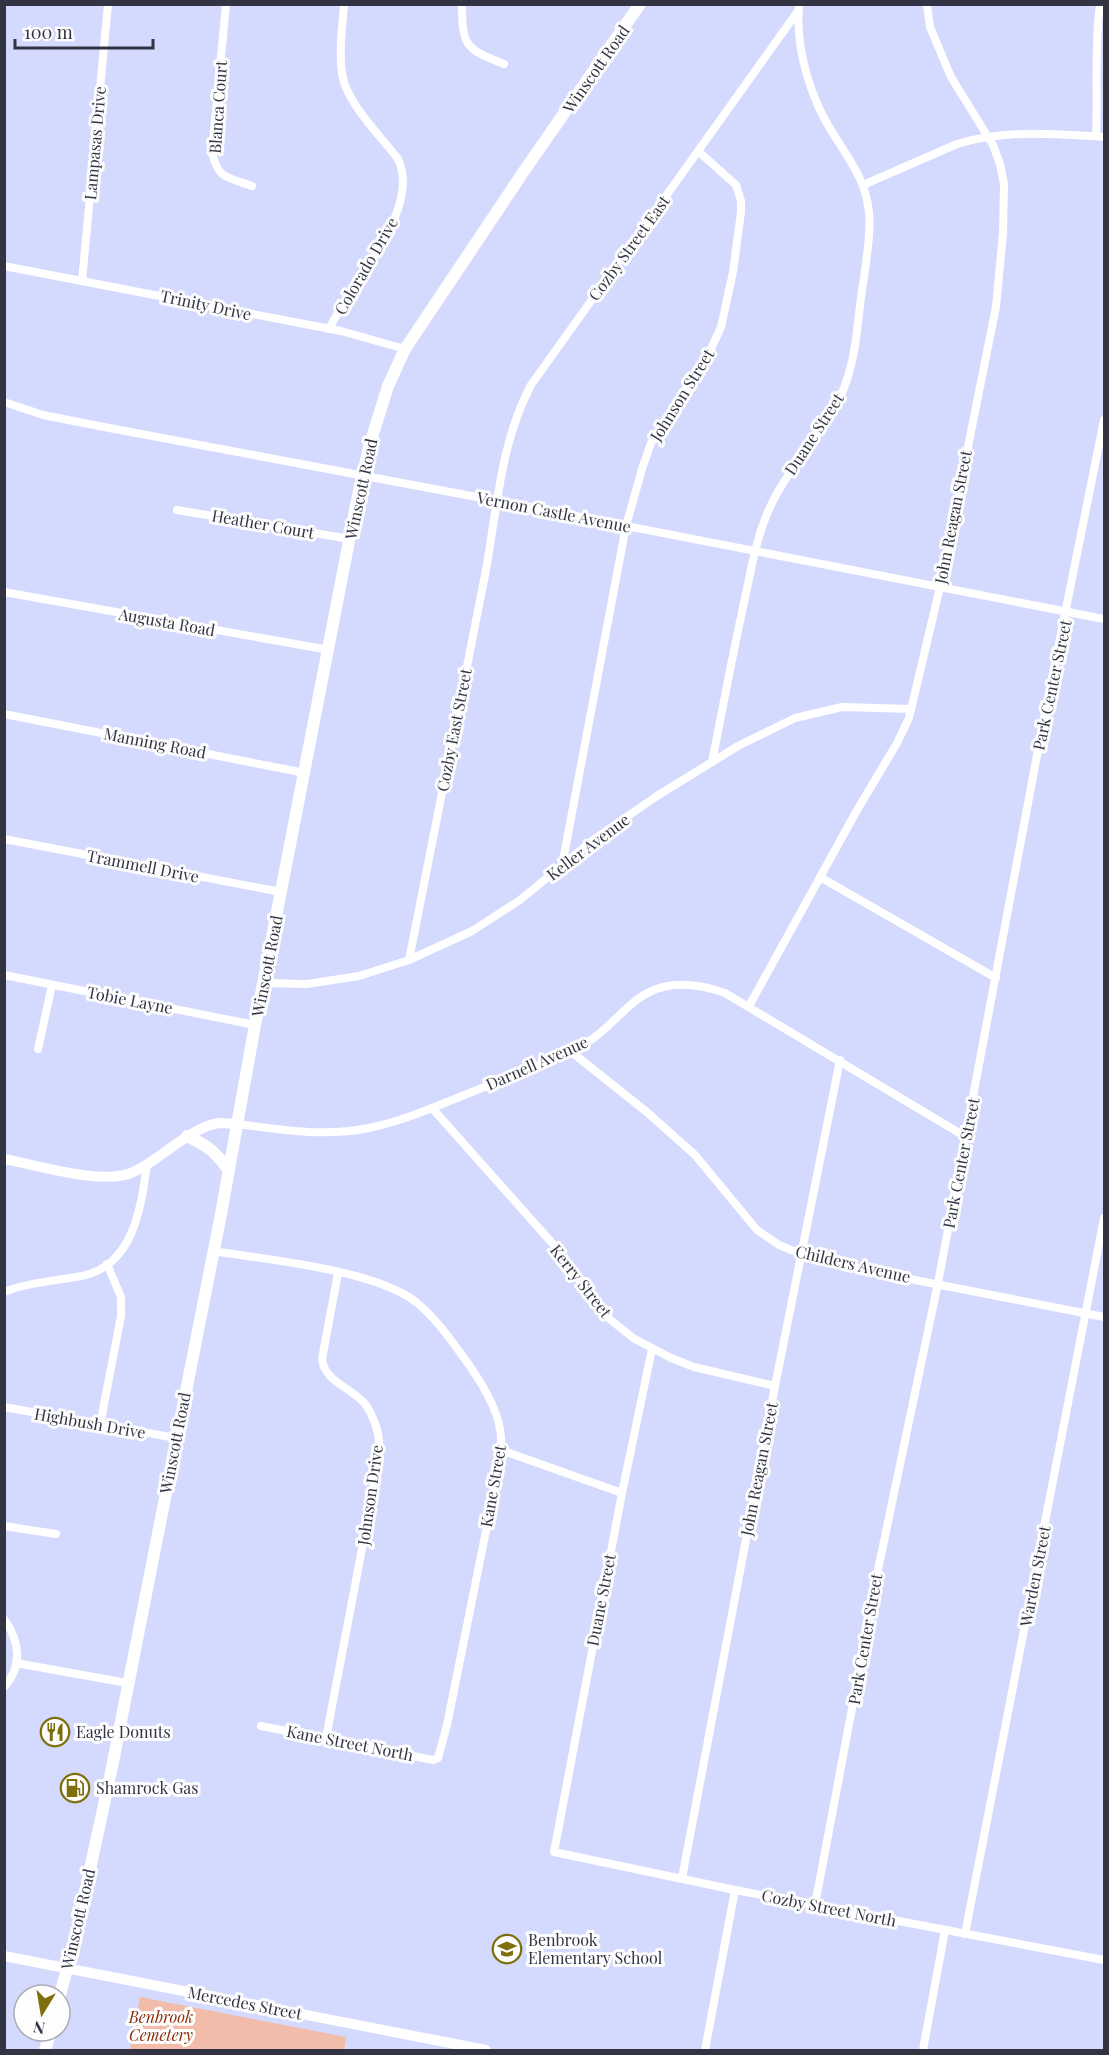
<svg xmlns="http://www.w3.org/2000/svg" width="1109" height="2055" viewBox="0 0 1109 2055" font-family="'Playfair Display',serif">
<rect width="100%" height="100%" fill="#d4d9fe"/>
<path fill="#f2bcaa" d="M140,1997l206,40 -2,13h-214z"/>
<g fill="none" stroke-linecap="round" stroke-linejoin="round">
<g stroke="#fff" stroke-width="8">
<path d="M226,4l-14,148c6,28 16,25 40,34"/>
<path d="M462,4c0,43 4,45 42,60"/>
<path d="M1096,136c2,-44 -2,-88 4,-132"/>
<path d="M863,185l94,-41c49,-15 97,-10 147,-7"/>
<path d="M4,266l337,65 64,18"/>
<path d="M82,281l26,-277"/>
<path d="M329,329c8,-15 16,-30 26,-44 21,-33 62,-85 43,-126 -18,-24 -51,-55 -56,-85 -3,-22 0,-47 2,-70"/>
<path d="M4,402l39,13 61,12 394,74 606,118"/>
<path d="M177,510l173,29"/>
<path d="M4,592l325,58"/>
<path d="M4,714l301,59"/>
<path d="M712,762c11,-55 21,-110 33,-164 6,-28 11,-58 22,-84 18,-44 54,-77 74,-119 14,-30 16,-66 20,-98 3,-21 7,-42 8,-63 5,-56 -27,-78 -49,-124 -15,-33 -24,-69 -21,-106"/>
<path d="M4,839l277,53"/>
<path d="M562,866l64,-340 16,-57 9,-26 60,-94 10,-22 12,-55 8,-60v-11l-5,-16 -38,-34"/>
<path d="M820,877l176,101"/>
<path d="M409,960c25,-129 51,-257 76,-385 12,-64 15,-132 46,-190l267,-374"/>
<path d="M4,975l251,50"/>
<path d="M263,983l44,1 52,-8 50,-16 63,-29 48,-31 73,-60 64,-44 81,-50 57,-28 47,-11 69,2"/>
<path d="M749,1006l107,-194 41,-69 12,-25 31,-131 56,-280 7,-74 1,-49 -4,-20 -7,-19 -42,-68 -21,-50 -3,-23"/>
<path d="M38,1049l14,-64"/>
<path d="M569,1050l79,63 47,42 62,75 22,15 22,9 73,18 230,45"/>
<path d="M432,1108l129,145 40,59 32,26 38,20 23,9 81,19"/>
<path d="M237,1124c45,6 88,13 132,4 37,-8 73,-24 108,-38 36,-15 75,-28 109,-47 28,-16 44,-48 77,-56 21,-5 42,-1 62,6l241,144"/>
<path d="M213,1251c55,9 160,18 203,51 21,17 37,41 53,63 14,20 32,49 32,74 1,11 -2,21 -3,32l-51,254 -9,33 -5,2 -172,-34"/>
<path d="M4,1292c25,-10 52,-11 78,-16 52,-11 59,-69 65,-112"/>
<path d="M652,1349l-30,144 -68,359 181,38 369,70"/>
<path d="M4,1407l172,31"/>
<path d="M100,1425l21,-109v-19l-14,-33"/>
<path d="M501,1450l121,43"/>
<path d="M4,1526l52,8"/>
<path d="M4,1619c16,22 19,47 0,68"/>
<path d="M16,1663l111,20"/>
<path d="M326,1738l47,-247c3,-16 8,-35 6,-51 -1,-11 -7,-26 -13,-35 -13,-17 -42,-23 -44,-46l16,-86"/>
<path d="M682,1878l93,-492 65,-326"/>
<path d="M815,1905l64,-340 59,-282 106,-565 60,-298"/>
<path d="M965,1934l139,-716"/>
<path d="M705,2050l30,-160"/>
<path d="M923,2050l22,-120"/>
</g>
<g stroke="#fff" stroke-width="10">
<path d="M4,1159c33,6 97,26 127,14 27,-11 59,-46 88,-50 6,0 13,1 18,1"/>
<path d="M4,1956l482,94"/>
</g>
<g stroke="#fff" stroke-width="12">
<path d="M187,1136c21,10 29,16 42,35"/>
<path d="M60,1995l15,-56 36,-167 110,-558 34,-189 101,-520 13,-58 19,-61 17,-37 119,-178 116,-167"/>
<path d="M45,2050l6,-19"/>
</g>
</g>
<defs>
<g id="restaurant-ring" transform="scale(1.5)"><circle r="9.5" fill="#fdfdfd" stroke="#7e6f0c" stroke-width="1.5"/><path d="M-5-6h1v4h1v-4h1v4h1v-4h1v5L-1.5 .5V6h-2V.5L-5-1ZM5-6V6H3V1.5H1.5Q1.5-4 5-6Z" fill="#7e6f0c"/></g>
<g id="fuel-ring" transform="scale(1.5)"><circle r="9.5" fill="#fdfdfd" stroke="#7e6f0c" stroke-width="1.5"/><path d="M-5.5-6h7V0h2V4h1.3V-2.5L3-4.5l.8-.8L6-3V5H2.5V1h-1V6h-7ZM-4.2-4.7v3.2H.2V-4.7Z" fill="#7e6f0c"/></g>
<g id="school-ring" transform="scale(1.5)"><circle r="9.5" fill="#fdfdfd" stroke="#7e6f0c" stroke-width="1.5"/><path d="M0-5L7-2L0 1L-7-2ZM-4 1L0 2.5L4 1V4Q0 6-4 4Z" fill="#7e6f0c"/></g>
</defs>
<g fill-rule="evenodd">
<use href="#restaurant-ring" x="55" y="1732"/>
<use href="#fuel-ring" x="75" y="1788"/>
<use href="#school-ring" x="507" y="1949"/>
</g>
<g text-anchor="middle" stroke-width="6" stroke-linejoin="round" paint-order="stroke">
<g font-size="16" fill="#323443" stroke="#fdfdfd">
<text transform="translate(596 69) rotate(-55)" y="6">Winscott Road</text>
<text transform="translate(218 107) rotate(-86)" y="6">Blanca Court</text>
<text transform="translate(95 143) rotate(-85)" y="6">Lampasas Drive</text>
<text transform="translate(629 248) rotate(-54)" y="6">Cozby Street East</text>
<text transform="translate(366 266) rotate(-60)" y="6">Colorado Drive</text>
<text transform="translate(206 305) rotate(12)" y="6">Trinity Drive</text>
<text transform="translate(682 395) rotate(-58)" y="6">Johnson Street</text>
<text transform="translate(814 434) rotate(-57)" y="6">Duane Street</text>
<text transform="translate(361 489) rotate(-78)" y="6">Winscott Road</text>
<text transform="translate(554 512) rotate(11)" y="6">Vernon Castle Avenue</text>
<text transform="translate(953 517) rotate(-79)" y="6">John Reagan Street</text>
<text transform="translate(263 524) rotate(10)" y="6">Heather Court</text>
<text transform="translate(167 622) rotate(10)" y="6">Augusta Road</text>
<text transform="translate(1052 685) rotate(-78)" y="6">Park Center Street</text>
<text transform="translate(454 730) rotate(-79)" y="6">Cozby East Street</text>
<text transform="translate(155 743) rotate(11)" y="6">Manning Road</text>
<text transform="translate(588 847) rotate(-37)" y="6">Keller Avenue</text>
<text transform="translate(143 866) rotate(11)" y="6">Trammell Drive</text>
<text transform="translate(267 966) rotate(-79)" y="6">Winscott Road</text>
<text transform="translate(130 1000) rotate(11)" y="6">Tobie Layne</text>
<text transform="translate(537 1063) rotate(-24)" y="6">Darnell Avenue</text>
<text transform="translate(961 1163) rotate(-79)" y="6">Park Center Street</text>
<text transform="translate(853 1264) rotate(13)" y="6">Childers Avenue</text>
<text transform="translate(581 1281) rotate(52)" y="6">Kerry Street</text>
<text transform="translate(90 1423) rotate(10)" y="6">Highbush Drive</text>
<text transform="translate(175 1443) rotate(-79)" y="6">Winscott Road</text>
<text transform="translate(759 1469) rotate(-79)" y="6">John Reagan Street</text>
<text transform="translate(493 1486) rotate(-80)" y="6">Kane Street</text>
<text transform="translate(370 1495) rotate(-82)" y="6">Johnson Drive</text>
<text transform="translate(1035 1576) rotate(-79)" y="6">Warden Street</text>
<text transform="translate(601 1600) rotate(-79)" y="6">Duane Street</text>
<text transform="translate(865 1639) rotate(-80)" y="6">Park Center Street</text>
<text transform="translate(350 1743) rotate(11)" y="6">Kane Street North</text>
<text transform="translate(829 1908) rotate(11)" y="6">Cozby Street North</text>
<text transform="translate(78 1919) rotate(-77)" y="6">Winscott Road</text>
<text transform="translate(245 2003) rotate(11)" y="6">Mercedes Street</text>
</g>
<g font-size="16" fill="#323443" stroke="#fdfdfd" text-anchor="start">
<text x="76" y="1738">Eagle Donuts</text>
<text x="96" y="1794">Shamrock Gas</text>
<text x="528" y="1946">Benbrook<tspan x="528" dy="18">Elementary School</tspan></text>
</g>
<g font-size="16" font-style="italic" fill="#882f0b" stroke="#fdfdfd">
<text x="161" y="2023">Benbrook<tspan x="161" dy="18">Cemetery</tspan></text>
</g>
</g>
<rect width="1109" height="2055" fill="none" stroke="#323443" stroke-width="12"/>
<g transform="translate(42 2013) rotate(191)"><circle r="28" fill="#fdfdfd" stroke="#acadb3" stroke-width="1.5"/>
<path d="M0-4.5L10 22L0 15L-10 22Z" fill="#7e6f0c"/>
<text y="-9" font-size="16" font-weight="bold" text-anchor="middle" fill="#323443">N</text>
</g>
<path d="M15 39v9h138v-9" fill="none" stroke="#323443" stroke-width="3"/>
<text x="24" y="39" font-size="18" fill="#323443" stroke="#fdfdfd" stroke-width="4.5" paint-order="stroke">100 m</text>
</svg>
